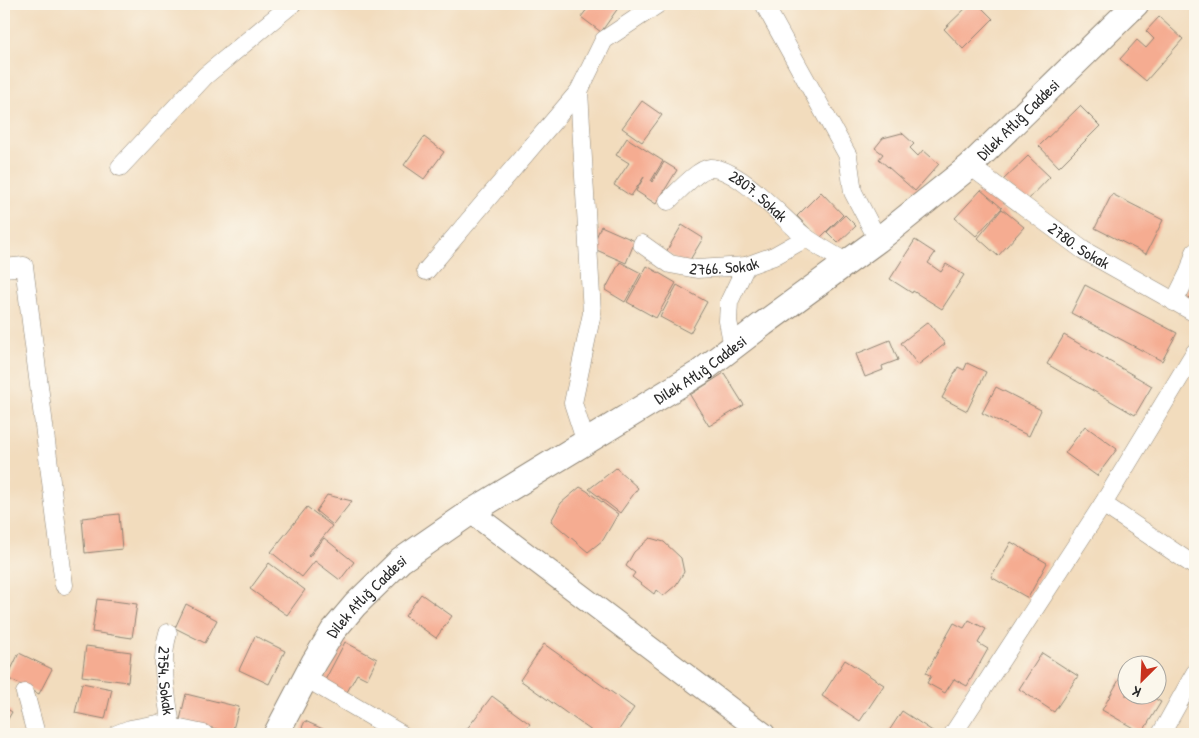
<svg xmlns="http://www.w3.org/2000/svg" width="1199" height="738" viewBox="0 0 1199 738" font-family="'Patrick Hand',sans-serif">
<rect width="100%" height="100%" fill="#fbf7ec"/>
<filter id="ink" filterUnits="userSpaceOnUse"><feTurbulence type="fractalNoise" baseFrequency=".02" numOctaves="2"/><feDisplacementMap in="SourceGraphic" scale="10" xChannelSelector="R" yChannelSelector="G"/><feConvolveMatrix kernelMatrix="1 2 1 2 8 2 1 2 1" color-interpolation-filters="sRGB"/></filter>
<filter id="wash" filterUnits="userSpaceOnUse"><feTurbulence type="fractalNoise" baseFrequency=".0096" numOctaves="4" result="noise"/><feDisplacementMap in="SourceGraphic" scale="20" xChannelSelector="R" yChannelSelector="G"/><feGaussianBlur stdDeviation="1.12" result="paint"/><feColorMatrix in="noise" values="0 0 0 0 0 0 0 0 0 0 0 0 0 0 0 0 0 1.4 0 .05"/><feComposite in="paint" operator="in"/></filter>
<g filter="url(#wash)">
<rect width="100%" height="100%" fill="#f2dcbd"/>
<g id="blocks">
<g fill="#f5ac91">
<path d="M591,4h30l-20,28 -20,-15z"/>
<path d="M970,4h8l15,15 -30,30 -19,-20z"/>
<path d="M1159,17l24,22 -37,42 -26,-22 17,-19 9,8 8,-9 -8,-8z"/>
<path d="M642,101l20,14 -20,27 -20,-14z"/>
<path d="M1080,106l20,20 -41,41 -20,-21z"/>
<path d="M902,133l12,11 -4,4 8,8 5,-6 16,14 -24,27 -36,-32 4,-5 -8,-6 8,-10z"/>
<path d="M424,137l20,15 -20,27 -20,-14z"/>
<path d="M627,138l36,23 -12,20 1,1 12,-20 13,8 -21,34 -20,-13 8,-14 -13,19 -17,-11 15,-22 -13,-8z"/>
<path d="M1028,156l22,21 -24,25 -23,-22z"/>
<path d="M981,190l21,18 -26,28 -21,-18z"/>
<path d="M821,192l22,23 -24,24 -22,-23z"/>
<path d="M1112,194l51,26 -17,34 -51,-26z"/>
<path d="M1002,209l22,18 -26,29 -20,-18z"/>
<path d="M845,215l11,11 -18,17 -11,-11z"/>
<path d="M682,225l21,13 -16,27 -21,-13z"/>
<path d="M601,226l34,15 -9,22 -34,-15z"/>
<path d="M915,240l20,13 -7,10 13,9 5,-8 18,11 -22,34 -29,-18 -1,2 -22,-14z"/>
<path d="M620,262l21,11 -16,29 -20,-12z"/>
<path d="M647,266l29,17 -20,35 -29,-16z"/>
<path d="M1195,278v23l-9,-5z"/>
<path d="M677,285l30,17 -17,31 -30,-16z"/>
<path d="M1085,285l92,48 -15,28 -91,-48z"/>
<path d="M928,322l17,22 -27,21 -17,-22z"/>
<path d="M1064,335l88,51 -17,29 -88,-51z"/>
<path d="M890,340l8,20 -16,6 1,4 -18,7 -9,-23z"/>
<path d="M967,363l19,9 -19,39 -25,-13 16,-31 6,3z"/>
<path d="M724,373l20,32 -35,21 -19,-31z"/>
<path d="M996,387l45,23 -12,26 -47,-23z"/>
<path d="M1085,426l32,23 -20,27 -32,-23z"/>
<path d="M616,468l22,20 -18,25 -31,-24z"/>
<path d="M580,487l7,4 31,23 -15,26 -15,12 -37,-31 10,-18z"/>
<path d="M327,495l25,6 -19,24 -17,-14z"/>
<path d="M307,507l25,19 -24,30 1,1 15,-19 30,24 -14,18 -25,-19 -13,16 -31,-25z"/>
<path d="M119,514l3,35 -37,4 -3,-35z"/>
<path d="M650,538l14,4 17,16 3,14 -8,13 -13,11 -7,-6 -2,4 -22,-17 3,-4 -9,-7 8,-14z"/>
<path d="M1011,542l36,21 -19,35 -37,-21z"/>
<path d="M269,563l36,27 -18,25 -37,-26z"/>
<path d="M421,594l31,22 -16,22 -31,-22z"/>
<path d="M97,599l40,5 -5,34 -40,-6z"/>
<path d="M186,604l31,16 -12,23 -30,-15z"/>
<path d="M969,620l17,9 -8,14 10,6 -21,37 -13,-7 -9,14 -18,-10 4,-7 -5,-3 28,-50 10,5z"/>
<path d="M255,636l30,15 -16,33 -30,-14z"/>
<path d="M345,642l32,17 -10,20 -10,-5 -11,20 -22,-12z"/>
<path d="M544,644l90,64 -18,26h-20l-76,-54z"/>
<path d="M86,646l45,6 -3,30 -46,-6z"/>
<path d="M19,653l33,16 -13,25 -32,-16z"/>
<path d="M1042,653l36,23 -24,36 -35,-23z"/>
<path d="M845,660l39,25 -24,36 -38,-25z"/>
<path d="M1120,678l6,4v14h24l11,6 -19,31 -40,-23z"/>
<path d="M82,683l30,6 -7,30 -30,-6z"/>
<path d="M186,694l53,13 -7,26 -52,-13z"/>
<path d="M492,696l38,28 -8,10h-59z"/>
<path d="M4,707l8,5 -8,14z"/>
<path d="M902,711l35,23h-50z"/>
<path d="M305,721l29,13h-35z"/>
</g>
</g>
</g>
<g filter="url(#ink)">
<use href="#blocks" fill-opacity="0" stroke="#8e8474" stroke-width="1"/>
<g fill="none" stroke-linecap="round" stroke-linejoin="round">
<g stroke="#8e8474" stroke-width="19">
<g id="minor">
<path d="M764,4l84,152 5,36 25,48"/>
<path d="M579,91l13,222 -19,90 13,40"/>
<path id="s1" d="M970,166l113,84 112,63"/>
<path d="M120,167l85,-91 87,-72"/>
<path id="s2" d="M668,201c9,-8 30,-32 42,-33 28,-1 72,50 94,68 13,10 29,18 43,27"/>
<path id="s3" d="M642,244l28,20 27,5 49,-3 28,-10 32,-18"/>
<path d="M4,268l20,-2 40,319"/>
<path d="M426,271l153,-180 25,-51 54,-36"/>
<path d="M1174,302l15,-30 6,-20"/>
<path d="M733,347l-5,-26 1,-19 17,-36"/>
<path d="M1103,504l92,62"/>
<path id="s4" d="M168,633c-9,30 -1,63 3,94"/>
<path d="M306,678l95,56"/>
<path d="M25,693l11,41"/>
<path d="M117,734l13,-5 27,-5 47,10"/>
<path d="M953,734l150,-230 92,-152"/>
<path d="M1161,734l34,-61"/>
</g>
</g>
<g stroke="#8e8474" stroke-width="24">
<path id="tertiary" d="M471,512l293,222"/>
</g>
<g stroke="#8e8474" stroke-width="27">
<g id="secondary">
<path id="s5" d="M276,734l38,-72 19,-31 22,-26 45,-44 71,-49 228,-139 64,-49 115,-84 92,-74 166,-162"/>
</g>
</g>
<use href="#minor" stroke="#fff" stroke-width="18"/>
<use href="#tertiary" stroke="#fff" stroke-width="22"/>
<use href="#secondary" stroke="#fff" stroke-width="25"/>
</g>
</g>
<g text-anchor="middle" stroke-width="4" stroke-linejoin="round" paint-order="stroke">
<g font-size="16" fill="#2b2b2b" stroke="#fbf7ec">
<text dy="6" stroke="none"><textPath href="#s5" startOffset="976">Dilek Atlığ Caddesi</textPath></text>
<text dy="6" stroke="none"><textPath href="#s2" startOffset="111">2807. Sokak</textPath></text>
<text dy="6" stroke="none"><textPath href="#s1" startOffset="135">2780. Sokak</textPath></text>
<text dy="6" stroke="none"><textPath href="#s3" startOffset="89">2766. Sokak</textPath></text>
<text dy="6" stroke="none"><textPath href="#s5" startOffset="571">Dilek Atlığ Caddesi</textPath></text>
<text dy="6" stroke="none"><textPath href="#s5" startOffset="166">Dilek Atlığ Caddesi</textPath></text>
<text dy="6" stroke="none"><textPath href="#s4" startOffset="48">2754. Sokak</textPath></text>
</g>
</g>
<rect width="1199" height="738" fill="none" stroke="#fbf7ec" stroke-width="20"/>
<g transform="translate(1142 680) rotate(204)"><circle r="24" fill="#fbf7ec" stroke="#a8a59f"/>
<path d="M0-4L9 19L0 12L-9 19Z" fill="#c8321e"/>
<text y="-8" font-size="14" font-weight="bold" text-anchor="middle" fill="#2b2b2b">K</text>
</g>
</svg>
